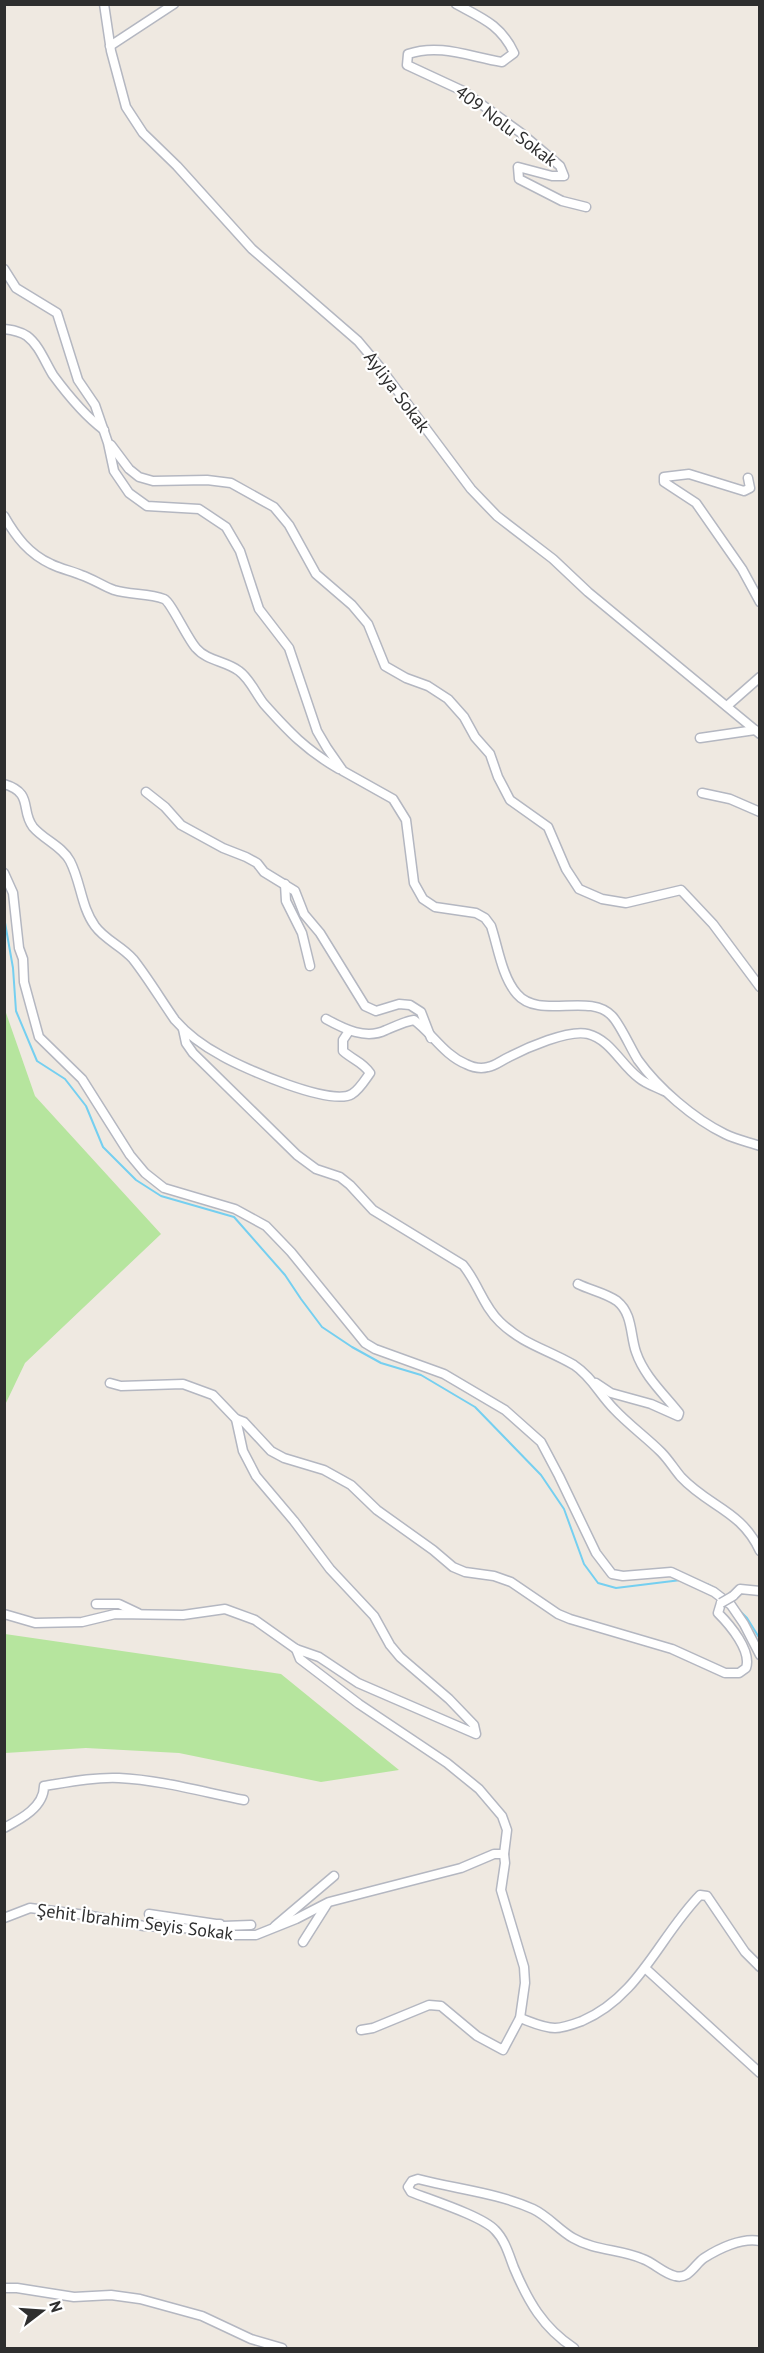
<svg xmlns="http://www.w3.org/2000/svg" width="764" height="2353" viewBox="0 0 764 2353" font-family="'PT Sans',sans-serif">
<rect width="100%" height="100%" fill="#efe9e1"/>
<g fill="#b6e59e">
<path d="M5,1010l30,86 126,138 -136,129 -20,42z"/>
<path d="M5,1634l276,40 118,96 -78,12 -142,-29 -93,-5 -81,5z"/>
</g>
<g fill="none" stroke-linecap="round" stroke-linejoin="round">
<g stroke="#75cff0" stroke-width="2">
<path d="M4,917l9,51 3,43 21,50 28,18 21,27 17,41 33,33 25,16 73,21 51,58 16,24 21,28 30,20 29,16 40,12 54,32 66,68 23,34 20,55 14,19 18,5 65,-8"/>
<path d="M707,1584l11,6"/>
<path d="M739,1610l8,8 13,21"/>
</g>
<g stroke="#b4b7c1" stroke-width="11">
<g id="minor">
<path d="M104,4l7,47 15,56 17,26 34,33 75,83 106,92 21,25 92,123 26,27 56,43 35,33 172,142"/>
<path d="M456,4c26,14 45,21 58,49l-12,9c-32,-5 -62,-19 -94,-8l-1,11 56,26 58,42 39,33 4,10h-12l-34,-9 1,12 43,22 24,6"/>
<path d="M110,46l64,-42"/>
<path d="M4,269l12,19 41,25 21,67 17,25 13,38 6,28 15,22 18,13 52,3 27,18 14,24 19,58 30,39 28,83 10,17 16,23 50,28 13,21 8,63 9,16 12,8 41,6 9,5 6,8c7,21 11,51 26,68 22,26 73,-2 95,22 8,8 19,33 26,44 20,28 56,59 87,74 10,5 23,8 35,12"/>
<path d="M4,329c8,1 16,2 23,7 12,9 18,26 26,39 14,19 32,41 51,55"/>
<path d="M111,445l18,24 10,8 14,4 54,-1 24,3 43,24 15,18 27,49 36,31 16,19 17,42 21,12 22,8 20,13 16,18 11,20 15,17 8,23 12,23 38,27 18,42 13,20 23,10 24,4 55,-13 32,34 47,63"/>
<path d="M748,478l2,10 -6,3 -55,-17 -25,3v5l32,21 46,66 18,33"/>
<path d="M4,516c12,21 25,38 47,48 10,5 21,7 30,11 12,4 22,11 33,15 16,5 35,3 50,9 7,3 23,39 32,49 11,13 30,13 43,23 11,8 17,23 25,33 25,28 42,46 75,65"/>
<path d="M727,706l33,-29"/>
<path d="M700,738l55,-8"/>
<path d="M4,784c30,9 16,26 29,43 11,13 29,19 37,34 11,21 11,46 25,65 10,14 27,20 38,33 15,19 28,41 42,61 13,15 30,27 47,36 21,12 109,51 130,38 7,-4 13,-14 18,-21 -7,-11 -17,-13 -27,-22v-11l6,-9"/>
<path d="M146,792l19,15 16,18 42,23 23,9 11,6 7,9 31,19 9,23 16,19 45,73 11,5 23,-7 11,1 11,7 10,26"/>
<path d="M702,793l28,6 30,13"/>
<path d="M4,873l9,20 6,55 4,11 1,23 15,55 43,42 48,76 15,18 19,15 71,21 31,17 25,26 74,91 10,6 69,25 61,36 36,32 18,34 37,77 16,21 11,2 48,-4 43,20 17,13 13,19 16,31"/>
<path d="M285,884l1,17 16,32 8,33"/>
<path d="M326,1019c18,10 40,21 60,11 10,-4 17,-8 28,-10 18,13 30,35 52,44 6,3 15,5 22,3 7,-1 14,-7 21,-10 17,-9 60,-28 79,-23 23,6 33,31 51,44 7,6 17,9 25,13"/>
<path d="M183,1029l3,14 7,10 104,102 19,14 24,8 10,8 23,25 90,55c15,18 20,41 37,57 24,23 47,27 74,43 17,11 26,30 40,44 15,16 32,28 47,43 8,8 13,17 20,25 28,30 60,33 79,74"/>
<path d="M578,1284c12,6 28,9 39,17 16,13 13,34 19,51 8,24 28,42 43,61l-1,3 -27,-12 -40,-11 -15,-10"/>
<path d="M110,1383l11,3 62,-2 30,11 23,24 8,3 27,29 13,7 40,12 27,15 26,25 56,40 20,17 12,5 29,4 17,6 47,32 12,5 102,30 53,24h14l7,-5c6,-17 -16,-43 -28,-55l3,-10"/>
<path d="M733,1596l7,-7 20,2"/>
<path d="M96,1604h23l19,9"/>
<path d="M4,1614l31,9 47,-1 33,-8 68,1 42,-6 30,11 41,29 23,8 39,26 118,51 -2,-9 -25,-26 -49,-42 -10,-12 -16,-29 -44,-47 -36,-48 -38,-45 -13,-25 -7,-32"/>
<path d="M296,1649l4,10 59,45 88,59 32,26 23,27 5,14 -3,24"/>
<path d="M4,1828c17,-9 40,-21 40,-42 25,-4 50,-9 75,-8 42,2 84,14 125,22"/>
<path d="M149,1914l67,10h4l2,8"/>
<path d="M4,1918l26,-10 56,7 58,11 55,3 34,6h23l40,-16 33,-17 132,-34 33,-14h10l1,9 -4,27 23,77 1,16 -5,35 -17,32 -26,-14 -36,-30 -12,-1 -56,23 -12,2"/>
<path d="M275,1926l59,-50"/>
<path d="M222,1932l1,-6 28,-1"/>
<path d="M303,1942l24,-38"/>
<path d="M645,1968l115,105"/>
<path d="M520,2018c11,4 23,10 35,10 9,0 19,-4 27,-7 57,-24 77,-84 118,-126l7,1 38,56 15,15"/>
<path d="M4,2288h13l57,9 37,-2 29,4 62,17 49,23 31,9"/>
<path d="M574,2348c-31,-20 -46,-47 -60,-80 -5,-13 -9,-28 -19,-38 -13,-14 -64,-30 -84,-38l-3,-5 4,-6 6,-2c38,10 80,14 115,30 15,7 26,21 40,29 22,13 47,11 70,21 11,4 20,14 32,17 14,4 20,-12 29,-18 14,-9 38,-21 56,-17"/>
</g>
</g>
<use href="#minor" stroke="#fff" stroke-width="8"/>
<g stroke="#b4b7c1" stroke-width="11" stroke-linecap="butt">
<path id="minor-bridge" d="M721,1603l12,-7"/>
</g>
<use href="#minor-bridge" stroke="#fff" stroke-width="8"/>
</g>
<g text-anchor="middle" stroke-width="4.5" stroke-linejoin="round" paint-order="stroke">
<g font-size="18" fill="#2e2e2e" stroke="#fff">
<text transform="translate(506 126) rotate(37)" y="6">409 Nolu Sokak</text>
<text transform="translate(397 392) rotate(53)" y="6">Ayliya Sokak</text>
<text transform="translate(135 1922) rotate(7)" y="6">Şehit İbrahim Seyis Sokak</text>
</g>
</g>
<rect width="764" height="2353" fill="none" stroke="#2e2e2e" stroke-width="12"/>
<g transform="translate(42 2311) rotate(73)" stroke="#ffffff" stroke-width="4.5" paint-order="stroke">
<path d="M0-4.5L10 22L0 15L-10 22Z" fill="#2e2e2e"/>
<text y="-9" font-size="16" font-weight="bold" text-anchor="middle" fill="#2e2e2e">N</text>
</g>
</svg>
